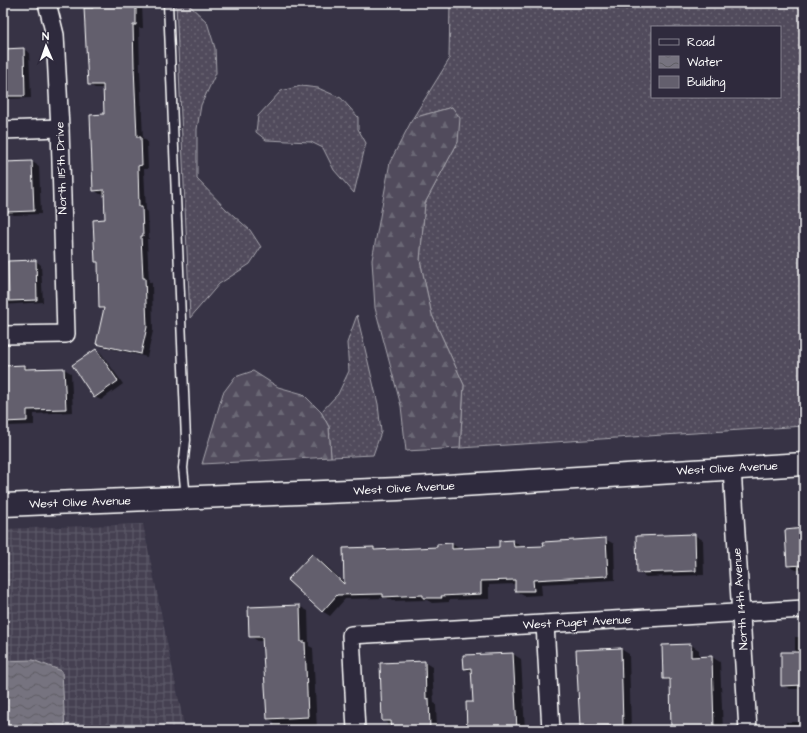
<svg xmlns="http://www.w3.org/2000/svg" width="807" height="733" viewBox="0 0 807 733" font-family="'Architects Daughter',sans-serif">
<defs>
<pattern id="industrial-grid" width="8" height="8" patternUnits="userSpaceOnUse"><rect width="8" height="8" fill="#444051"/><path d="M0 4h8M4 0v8" fill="none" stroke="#605d6b"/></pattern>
<pattern id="grass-dots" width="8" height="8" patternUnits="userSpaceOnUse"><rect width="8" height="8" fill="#514c5c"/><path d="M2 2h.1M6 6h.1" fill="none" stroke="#6b6774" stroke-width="1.8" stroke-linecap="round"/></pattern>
<pattern id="forest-firs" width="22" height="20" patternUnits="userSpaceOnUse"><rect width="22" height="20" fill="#514c5c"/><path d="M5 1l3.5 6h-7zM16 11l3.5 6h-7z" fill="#6b6774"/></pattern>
<pattern id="water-waves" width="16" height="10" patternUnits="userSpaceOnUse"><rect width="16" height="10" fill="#76737f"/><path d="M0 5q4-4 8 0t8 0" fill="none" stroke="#5f5e63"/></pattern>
</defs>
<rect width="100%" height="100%" fill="#373345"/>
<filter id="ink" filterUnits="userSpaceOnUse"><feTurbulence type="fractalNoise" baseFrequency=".025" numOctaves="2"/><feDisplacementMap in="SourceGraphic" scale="8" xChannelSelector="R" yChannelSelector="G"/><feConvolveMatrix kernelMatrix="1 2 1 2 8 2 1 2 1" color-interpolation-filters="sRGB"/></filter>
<g filter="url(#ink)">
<path fill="url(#industrial-grid)" d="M143,524l42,206h-182v-201z"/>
<g fill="url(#grass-dots)" stroke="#a8a6ae" fill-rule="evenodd">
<path d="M176,3h11l20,19 8,26 1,25 -15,32 -4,24v50l29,30 24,21 11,17 -11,17 -31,20 -29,34z"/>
<path d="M450,3h354v423l-344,22 4,-63 -32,-70 -12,-55 5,-57 33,-61 -6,-35 -39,11 36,-58zM652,27h128v70h-128z"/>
<path d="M301,86l17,2 23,10 17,19v12l8,14 -12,50 -20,-23 -11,-22 -12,-6 -45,-2 -10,-8 2,-16 23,-25z"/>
<path d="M357,315l21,89 3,28 -8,23 -42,2 -2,-30 -8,-15 17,-18 11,-23 -2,-28z"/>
</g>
<g fill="url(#forest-firs)" stroke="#a8a6ae">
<path d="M452,107l8,11 -2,24 -33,61 -5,57 12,55 32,70 -4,63 -54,3 -5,-45 -26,-98 -3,-48 18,-98 23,-44z"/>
<path d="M253,371l25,16 25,7 18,18 8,15 2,30 -129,7 21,-71 12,-16z"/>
</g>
<path fill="url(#water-waves)" stroke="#adabb2" d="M33,660l29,11 3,59h-62v-69z"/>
<g fill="#0007">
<path d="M94,3h48l1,25h-4l1,42 3,69 4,2 1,28h-4l2,41 2,2 1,27h-2l2,43 3,1 1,48 -6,26 -43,-10 -7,-3 8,-34 -5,-2 -1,-45 -3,-1 10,-42v-26h-6l-6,-4 11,-75 -1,-27h-9l-6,-4z"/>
<path d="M23,49l6,3 2,46 -28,1v-49z"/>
<path d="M32,162l7,4 2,48 -27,1 -2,-1h-9v-51z"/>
<path d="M3,260l2,3 31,-2 5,4 2,37 -40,3z"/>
<path d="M96,350l5,3 22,31 -22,16 -6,-3z"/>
<path d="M3,366h22l7,4 32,-1 7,4 2,39 -39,2v11l-27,1 -4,-3z"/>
<path d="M804,529v41h-8l-9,-5z"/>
<path d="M694,535l9,5 1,35 -58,2 -8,-5z"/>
<path d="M605,539l9,5 1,36 -74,4 1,11 -18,1 -8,-5v-7l-27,1v14l-40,1v2l-17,1 -5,-3 -35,1 -5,-3 -42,1 -15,17 -8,-5 -10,-56 8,5 25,23 29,-35 3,2 61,-2 14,-4 8,5 40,-1 13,-7 8,5v2l24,-1z"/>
<path d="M299,606l9,5 1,35 4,2 4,82h-42l-1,-8 -6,-3 -4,-78h-6l-8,-5z"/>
<path d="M795,637h9v52h-14l-8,-4 13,-32z"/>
<path d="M691,645l8,5v7h13l8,5 3,68h-50l-2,-48 -7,-4z"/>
<path d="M621,649l8,5 2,76h-49l-5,-79z"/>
<path d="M513,654l8,5 4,71h-57l6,-27 -1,-30 -8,-5 -1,-12z"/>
<path d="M424,662l8,5 2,36 2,1 1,26h-49l-1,-7 -4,-2z"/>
<path d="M786,722h14l4,2v6h-18z"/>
</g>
<g fill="#635f6d" stroke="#fff">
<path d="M93,3h43v22h-3l1,41 3,71h4l1,28 -4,1 1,41h3l1,29h-2l2,42h2l2,49 -6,27 -45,-10 8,-36h-5l-1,-46h-3l-2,-42 12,-1 -1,-29 -11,1 -3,-76 14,-1 -1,-29h-15l-4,-77h9z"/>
<path d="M24,48l1,48h-22v-47z"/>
<path d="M32,161l2,50 -28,1 -2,-50z"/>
<path d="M36,260l1,40 -28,1 -1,-40z"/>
<path d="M96,349l22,32 -24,17 -22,-33z"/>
<path d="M25,365v4l39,-1 2,41 -39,1v11l-24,1v-56z"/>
<path d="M804,528v37l-17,1 -2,-36z"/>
<path d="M695,534l1,37 -59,2 -1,-37z"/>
<path d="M606,538l2,38 -75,4 1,11h-19v-11l-34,1v13l-40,2 1,2h-19v-3l-40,2v-3l-46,1 -15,17 -35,-32 25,-26 32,30 -1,-36 31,-1v3l63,-3v-3l15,-1v6l47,-2v-6l14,-1 1,7 30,-1 -1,-4z"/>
<path d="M300,605l1,37h4l3,75 -41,2 -5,-82h-13l-1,-30z"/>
<path d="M691,644v13l21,-1 2,74h-43l-1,-51h-7l-1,-34z"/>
<path d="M621,648l2,77 -43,2 -4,-77z"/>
<path d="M781,652h23v33l-23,1z"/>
<path d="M513,653l4,77h-50l-1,-28h7l-2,-34 -7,1 -1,-14z"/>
<path d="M425,661l1,38 3,-1 1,32h-38l-1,-9h-9l-2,-58z"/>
</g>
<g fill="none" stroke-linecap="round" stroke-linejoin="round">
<g stroke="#fff" stroke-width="11">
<path id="lane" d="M168,3l18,437 -3,28 3,30"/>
</g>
<g stroke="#fff" stroke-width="20">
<g id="street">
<path d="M3,130l57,-2"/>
<path d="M3,335l63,-1 -6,-206 -5,-93 -8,-32"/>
<path d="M732,468l16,262"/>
<path d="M545,624l6,106"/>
<path d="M356,730l-5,-95 453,-26"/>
</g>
</g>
<g stroke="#fff" stroke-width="25">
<path id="secondary" d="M3,505l395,-16 406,-25"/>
</g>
<use href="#lane" stroke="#2f2a3d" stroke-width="8"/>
<use href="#street" stroke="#2f2a3d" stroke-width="17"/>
<use href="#secondary" stroke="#2f2a3d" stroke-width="22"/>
</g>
</g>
<g text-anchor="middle" stroke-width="3" stroke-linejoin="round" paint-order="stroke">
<g font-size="12" fill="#fff" stroke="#2f2a3d">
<text transform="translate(61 168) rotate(-92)" y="4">North 115th Drive</text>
<text transform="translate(727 468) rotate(-3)" y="4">West Olive Avenue</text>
<text transform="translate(404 488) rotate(-3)" y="4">West Olive Avenue</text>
<text transform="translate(80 502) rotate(-2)" y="4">West Olive Avenue</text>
<text transform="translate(740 599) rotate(-94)" y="4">North 114th Avenue</text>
<text transform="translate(577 622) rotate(-3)" y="4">West Puget Avenue</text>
</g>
</g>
<rect width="807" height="733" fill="none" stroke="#2f2a3d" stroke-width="16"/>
<rect x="8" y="8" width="791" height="717" fill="none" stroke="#fff" stroke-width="1.5" filter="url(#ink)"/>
<rect x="651" y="26" width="130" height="72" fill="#2f2a3d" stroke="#827f8b"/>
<rect x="659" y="39" width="20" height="6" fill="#2f2a3d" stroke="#827f8b"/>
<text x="687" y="46" font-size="12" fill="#ffffff">Road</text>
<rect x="659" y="56" width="20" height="12" fill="url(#water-waves)" stroke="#827f8b"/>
<text x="687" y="66" font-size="12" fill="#ffffff">Water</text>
<rect x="659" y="76" width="20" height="12" fill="#635f6d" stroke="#827f8b"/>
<text x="687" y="86" font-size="12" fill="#ffffff">Building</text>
<g transform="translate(46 46) rotate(358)" stroke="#2f2a3d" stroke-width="3" paint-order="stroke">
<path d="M0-3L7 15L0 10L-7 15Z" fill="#ffffff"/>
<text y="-6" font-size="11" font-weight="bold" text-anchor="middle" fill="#ffffff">N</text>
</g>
</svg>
